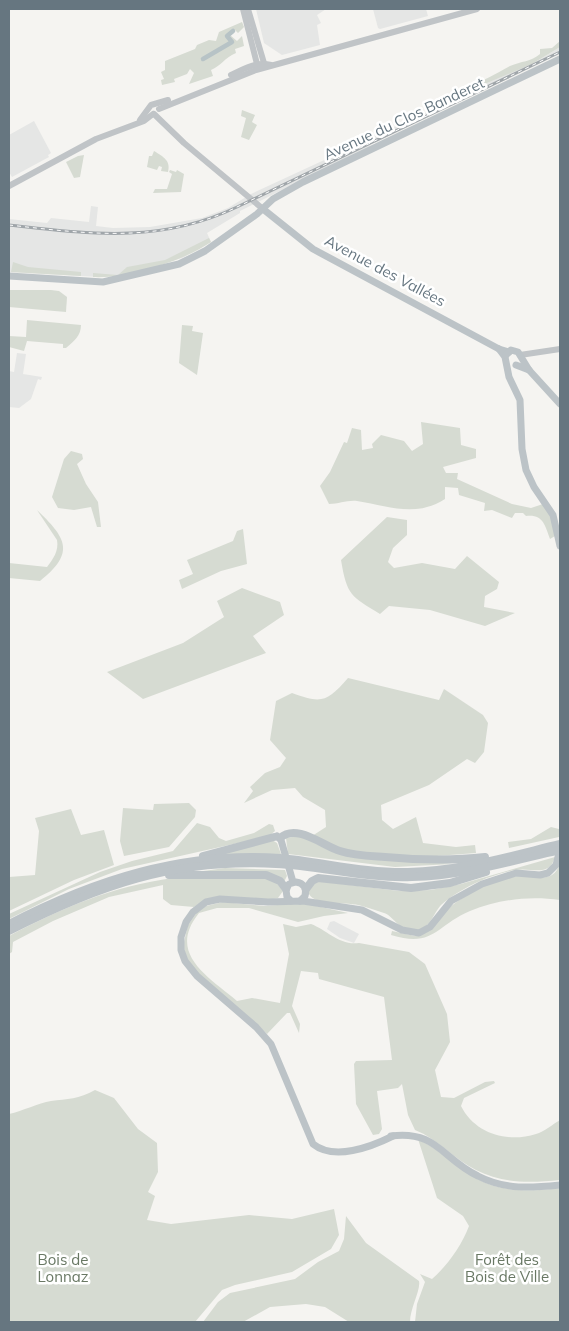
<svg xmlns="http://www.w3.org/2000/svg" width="569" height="1331" viewBox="0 0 569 1331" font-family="Mulish,sans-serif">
<rect width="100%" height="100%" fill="#f5f4f1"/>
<g fill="#e5e6e5">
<path d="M256,9h70l-9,6 4,8 -4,2 3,20 -38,10 -18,-12z"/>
<path d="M373,9h53l2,7 -48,13 -2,-1z"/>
<path d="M560,47v7l-185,89 -1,-7 89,-40 37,-20 32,-12z"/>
<path d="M34,121l17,32 -3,2 1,2 -37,20 -3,-5v-37z"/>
<path d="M360,140l8,1 2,5 -130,65v2l-33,20 4,9 -29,16 -64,18 -19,1 -90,-5v-53l38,4 4,-5 38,4 2,-16 7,1 -2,19 17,2 37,-1 52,-9 26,-10 23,-14 110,-51z"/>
<path d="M17,353l9,1 -3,20 19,3 -1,3 -3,-1 -7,20 -12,9 -10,-1v-36l5,1z"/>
<path d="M334,921l25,13 -5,9 -14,-5 -13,-9 3,-7z"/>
</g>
<g fill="#d6dbd2">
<path d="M242,22l2,5 -6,6 -3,-3 -5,5 7,6 5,-5 2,10 -9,3 1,4c-12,5 -15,13 -25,17l2,6 -24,8 5,-11 -4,-4 -3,5 -13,5 1,3 -13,3 -1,-5 3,-1 -3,-7 4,-2v-9l30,-12 2,-4 12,-5 7,1 3,-9z"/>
<path d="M560,41v6l-28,17 -64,27 -2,-5c17,-4 29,-12 44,-20 11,-5 21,-4 30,-12v-5l12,-1z"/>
<path d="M242,110l13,5 -3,7 5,3 -8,15 -8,-3 5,-19 -5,-2z"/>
<path d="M154,151c10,6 17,10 14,21l-7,-1 1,-4 -3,-1 -2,4 -10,-3 2,-11h3z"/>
<path d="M84,155l-4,22 -6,1 -8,-16 12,-6z"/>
<path d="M170,170l6,2 1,-2 7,4 -3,18 -28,1 2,-4h12l5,-15 -3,-2z"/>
<path d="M209,238l2,4c-28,19 -84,37 -118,35v-4l25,2 9,-8 38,-7z"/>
<path d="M13,262l15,5 53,5v4l-70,-4z"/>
<path d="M9,290h42l8,1 8,6 -1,15 -57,-5z"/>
<path d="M27,320l54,5c0,11 -7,16 -15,23h-3v-4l-36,-3 -3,10 -15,-4v-11l17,1z"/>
<path d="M182,325l11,1 -1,5 11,2 -6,42 -18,-12z"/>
<path d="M421,422l39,6 1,17 15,4v9l-33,9 3,6h12l-1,6 55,25 19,4 12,-4 8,13 4,19 -5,3c-5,-14 -7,-25 -24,-23l-3,-3h-8l-3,5 -20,-8 -8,1 1,-8 -26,-8 -1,-7 -13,-1v12c-30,19 -56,7 -88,2 -10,-1 -18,3 -28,3l-9,-18 10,-14 14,-30 3,1 5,-15 9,2 1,20 11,-2 -1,-4 9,-9 23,6 8,10 11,-7z"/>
<path d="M71,451l11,3 1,5 -6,5 9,20 12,18 3,25h-4l-6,-20 -17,3 -16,-2 -6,-11 12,-38z"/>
<path d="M37,510c28,27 40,42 3,71l-31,-3v-15l38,4c6,-8 12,-16 10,-27z"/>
<path d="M387,517l20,3v15l-14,13 -5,14 6,6 28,-5 33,6 12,-13 32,26 -2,7 -12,7 -1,11 31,6 -30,13 -55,-16 -41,-4 -9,8c-29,-18 -33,-18 -39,-54z"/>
<path d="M243,529l4,35 -26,7 -39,18 -3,-9 14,-6 -6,-14 46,-19 4,-10z"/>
<path d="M242,588l38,14 4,13 -31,21 13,17 -123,46 -36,-27 76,-29 41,-26 -7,-16z"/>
<path d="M348,678l91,22 5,-11 39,26 5,8 -4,29 -9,11 -8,-4 -38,26 -48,20 1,15 11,9 23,-12 7,26 33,4 19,-2 1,8 -52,4 -76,-6 -36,-15 14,-9 -1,-17 -22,-13 -8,-9 -23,2 -28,13 9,-12 -3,-4 15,-14 15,-6 6,-9 -16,-18 6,-39 16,-8c30,11 35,9 56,-15z"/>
<path d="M189,803l7,7 -1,7 -26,30 -45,9 -4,-15 3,-33 30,2 1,-6z"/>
<path d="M71,809l10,26 23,-5 10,35 -40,15 -65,31v-34l26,-2 4,-44 -4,-13z"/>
<path d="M197,823l13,4 9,11 7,3 28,-8 15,-9 4,1 2,6 -6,5 -147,33 -53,20 -60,30v-5l91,-42 32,-11 41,-10z"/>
<path d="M551,827l8,2v8l-50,11 -1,-6 23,-3z"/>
<path d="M300,836l30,14 122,14 -57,3 -107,-13 -2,-16z"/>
<path d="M272,840l5,3 4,11h-62z"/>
<path d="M555,857c-6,21 -23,10 -39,13 -9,1 -20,5 -29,8 -15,6 -34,16 -46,27 -8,9 -9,20 -22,25 -17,6 -26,-15 -35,-17 -7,-2 -14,-5 -22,-7 -14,-5 -46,1 -53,-12v-6l8,-7 82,10 32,-1 30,-6z"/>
<path d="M560,863v37c-30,-4 -61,-1 -90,11 -35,15 -36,37 -79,24l1,-4 23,5c30,-26 62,-55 103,-60 17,-2 35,10 42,-13z"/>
<path d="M225,868l60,2 2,6 -3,6 -88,-10z"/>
<path d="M173,878h93l10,4 7,9 -5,7 -5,1h-67l-12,8 -23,-2 -8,-6v-14l-54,12 -56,24 -40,21 -1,10 -3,2v-18c53,-28 104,-50 164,-58z"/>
<path d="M223,902l41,4 39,-3 45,10 -24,3 -26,6 -49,-14h-32l-18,5c-33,41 10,64 38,88l15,-3 28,5 9,-49 -6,-30 13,3 15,-3c16,6 29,22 48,19l50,9 16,12 22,50 3,28 -15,28 6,27 13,1 31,-16 9,-1 1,2 -31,15 -3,8c14,28 47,37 75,28 8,-2 17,-10 24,-14v60c-29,3 -57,4 -84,-10 -22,-11 -38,-31 -61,-40l-7,-15 -6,-31 -4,4 -21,3 5,38 -3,5 -6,1 -17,-31 -2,-40 2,-3 36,-1 -8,-63 -65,-18 -1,-6 -17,-2 -9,35 8,18 -1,9 -9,-20h-3l-20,21 -78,-69 -6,-19 5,-21 10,-14 8,-5z"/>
<path d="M95,1090l19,8 24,31 19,14 1,29 -10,20 7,4 -8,24 24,4 78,-9 43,4 42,-10 5,26 -8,14 -39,23 -57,13 -13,5 -27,32h-186v-208c14,-3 29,-11 42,-13 16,-2 28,-2 44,-11z"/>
<path d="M418,1139c19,9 34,24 51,35 29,19 59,18 91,14v134h-145l2,-18 8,-22 -5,-8 12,5c15,-13 30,-34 37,-53l-6,-10 -26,-18z"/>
<path d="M346,1216l20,27 53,38c2,9 -9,27 -9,41h-61l-24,-15 -19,-3 -36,3 -27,15h-40l15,-20 12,-9 65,-14 23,-17 21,-11 5,-12z"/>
</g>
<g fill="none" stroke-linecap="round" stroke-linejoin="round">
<path stroke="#b7c3c6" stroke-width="4.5" d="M203,59l29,-17 -5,-6 6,-5"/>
<g stroke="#c0c4c7" stroke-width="6">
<path d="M243,9l14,55"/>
<path d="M248,9l16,54"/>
<path d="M231,75c12,-6 26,-14 40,-10"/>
<path d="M159,109l97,-39 221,-61"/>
<path d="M154,114l30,29 79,66"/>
<path d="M140,120l11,-15 17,-5"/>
<path d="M9,186l87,-47 48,-18 9,-7"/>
<path d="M520,355l40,-6"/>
</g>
<g stroke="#bcc3c7" stroke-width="7">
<path d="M263,209l50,40 186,100 10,3"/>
<path d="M9,276l94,6 76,-18 26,-13 52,-37 16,-15 30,-17 257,-123"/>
<path d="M499,349l6,8 4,20 11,23 2,49 4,21 8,17 19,28 7,31"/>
<path d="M506,355l5,-5 7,2 11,18 31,34"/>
<path d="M516,365l13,5"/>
<path d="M277,836l4,4 12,42"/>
<path d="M291,901l-4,-4 -1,-7 3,-6 7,-2c8,1 11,7 9,14l-5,5"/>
<path d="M391,1136c46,-6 51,23 87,40 27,14 53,12 82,9"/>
<path d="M393,1136c-22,11 -59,25 -80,8l-42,-100 -15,-17 -59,-51 -12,-15 -4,-11v-13l5,-15 7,-10 13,-10 14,-3 48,3 35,-1 59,9 40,20 17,3 11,-6 21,-26 31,-17 34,-11 24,2 8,-2 8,-8 4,-16"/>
</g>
<g stroke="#bcc3c7" stroke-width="8">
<path d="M280,838c17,-15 43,8 60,13 15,5 30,5 45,6 34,3 66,4 100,0"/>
<path d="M203,856l71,-19"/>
<path d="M169,875h97l14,6 6,8"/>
<path d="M306,889l6,-8 6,-3 93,10 39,-5 36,-11"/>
<path d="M9,924c85,-44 174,-73 271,-66 43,4 85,15 128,14 52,-1 102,-16 152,-28"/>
<path d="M9,931c88,-45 166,-73 267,-67 46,2 90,15 136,13 50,-1 99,-16 148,-27"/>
</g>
<g stroke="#a0a6aa" stroke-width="3">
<path id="rail" d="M9,225c81,9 151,19 228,-18l323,-155"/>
</g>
<use href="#rail" stroke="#fff" stroke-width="1" stroke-dasharray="4" stroke-linecap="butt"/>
</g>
<g text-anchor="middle" stroke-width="5" stroke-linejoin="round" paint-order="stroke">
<g font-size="15" fill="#667680" stroke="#fff">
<text transform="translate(404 119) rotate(-25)" y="5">Avenue du Clos Banderet</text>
<text transform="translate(385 271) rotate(28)" y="5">Avenue des Vallées</text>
</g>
<g font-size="15" fill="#697864" stroke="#fff">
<text x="63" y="1265">Bois de<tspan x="63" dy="17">Lonnaz</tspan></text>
<text x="507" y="1265">Forêt des<tspan x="507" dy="17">Bois de Ville</tspan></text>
</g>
</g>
<rect width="569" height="1331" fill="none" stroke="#667680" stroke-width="20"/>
</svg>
